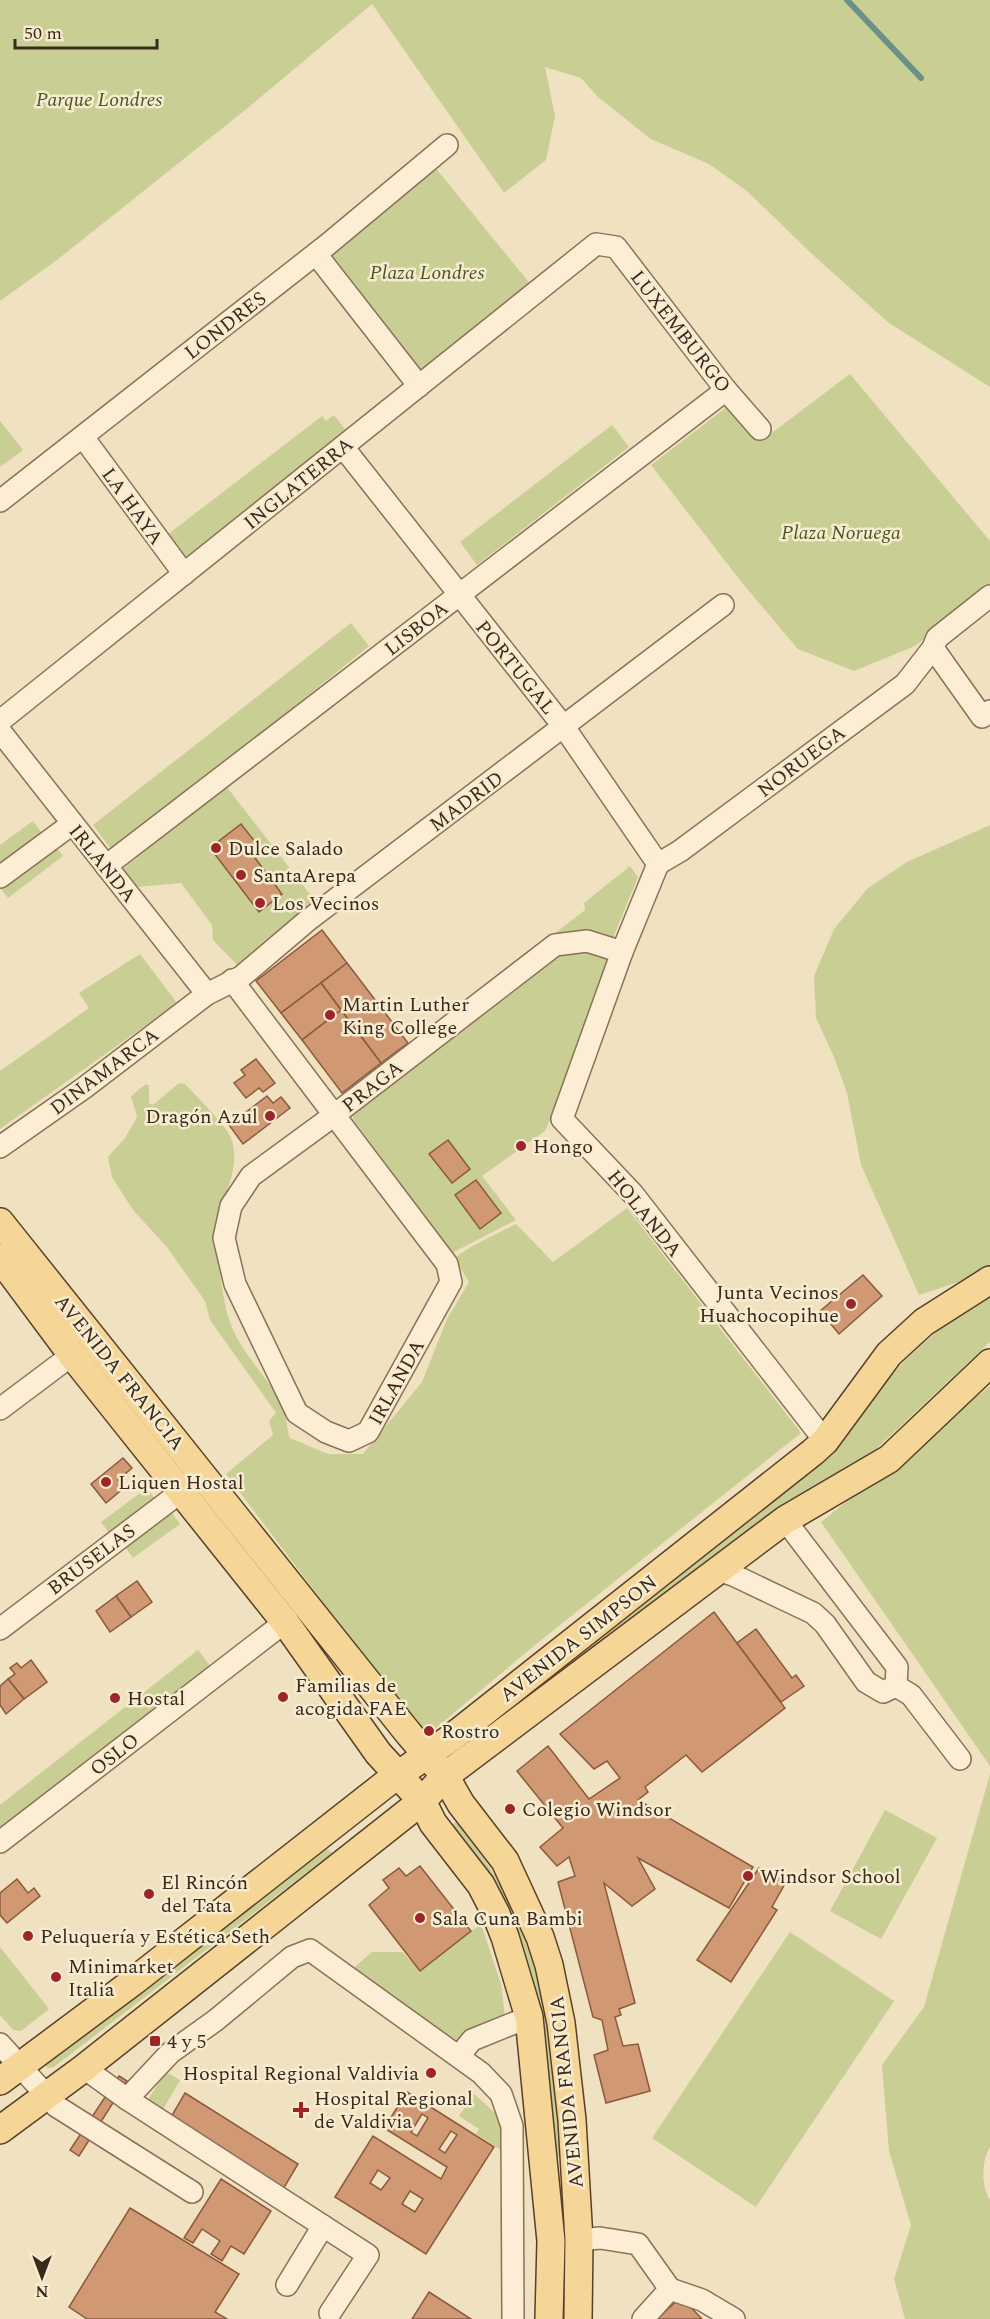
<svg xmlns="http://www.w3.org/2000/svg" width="990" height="2319" viewBox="0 0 990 2319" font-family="Spectral,serif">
<rect width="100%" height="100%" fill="#f0e1c0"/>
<g fill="#c9cf94">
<path d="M0,0h990v387l-101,-64 -77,-69 -65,-63 -38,-27 -58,-25 -52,-41 -18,-20 -36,-11 10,49 -9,44 -42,33 -132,-189 -123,103 -192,153 -57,41z"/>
<path d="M434,166l102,125 -112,93 -98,-125z"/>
<path d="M850,374l140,167v47l-75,58 -61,25 -56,-22 -55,-65 -92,-119 77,-59 33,35z"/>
<path d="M334,415l14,18 -163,125 -18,-23 155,-119 4,5z"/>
<path d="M0,421l23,29 -23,17z"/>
<path d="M612,425l17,22 -152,118 -17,-23z"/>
<path d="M351,623l18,23 -255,207 -21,-28z"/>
<path d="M226,786l90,116 -77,65 -26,-27 -1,-15 -31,-42 -44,4 -15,-17z"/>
<path d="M33,821l11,15 -44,32v-23z"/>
<path d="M990,825v443l-22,11 -49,16 -58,-130 -14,-72 -13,-36 -18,-39 -2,-42 20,-47 34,-41 39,-26z"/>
<path d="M55,846l8,10 -55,42 -8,-10z"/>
<path d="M630,866l8,11 -25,61 -25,-3 -166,101 163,-126 -1,-7z"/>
<path d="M576,945l32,13 -49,140 -14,33 -63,45 34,44 -64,33 -99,-134v-8l207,-162z"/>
<path d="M140,954l37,49 -177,126v-58l89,-63 -10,-15z"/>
<path d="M179,1083l6,1c10,11 40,40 45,52 14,30 -11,64 -12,94 -2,24 4,63 10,86 9,34 41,61 55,91 4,9 3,21 7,31l38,16h35l59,-72 25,-63 22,-37 -15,-24 20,-13 42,-21 37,38 74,-54 174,225 -266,212 -110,92 -199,-263 47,-39 -4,-14 7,-8 -66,-93 -5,-19 -39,-55 -33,-36 -21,-33 -4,-20 17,-19 12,-21 -6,-21 15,-12 3,2v17l4,2z"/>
<path d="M990,1295v47l-133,125 -400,288 -3,-5 407,-339 45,-52 44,-39z"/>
<path d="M990,1386v380l-169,-244z"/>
<path d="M147,1488l12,16 -46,34 -12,-16z"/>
<path d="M172,1513l8,11 -47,34 -8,-11z"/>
<path d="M198,1650l18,23 -211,161 -5,-6v-23z"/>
<path d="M990,1774v373c-9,15 -9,39 0,53v119h-85l-11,-40 17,-54 -22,-74 -7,-86 42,-58z"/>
<path d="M885,1810l52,28 -56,101 -51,-28z"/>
<path d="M457,1821c22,31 46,63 61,97 30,67 35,163 43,235l-2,4 -4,-1 -16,-118 -89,-212z"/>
<path d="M323,1845l9,8 -278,214 -6,1 -6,-6z"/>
<path d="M481,1924l20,60 5,41 -54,22 -105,-73 25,-22h30l18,18z"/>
<path d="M790,1932l104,69 -138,206 -104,-69z"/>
<path d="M0,1947l49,62 -28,22 -8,-1 -13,-15z"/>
<path d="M166,2072l14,8 -19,33 -16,-9z"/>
<path d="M474,2094c26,23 31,24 33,60l-31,-20 3,-5 -20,-13z"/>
</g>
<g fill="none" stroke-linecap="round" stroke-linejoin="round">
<path stroke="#6a9186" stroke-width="6" d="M847,0l74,78"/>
</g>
<g fill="#d19874" stroke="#8b593c" stroke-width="1.5" fill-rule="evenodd">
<path d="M241,824l22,28 -8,6 27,36 -23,18 -49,-64z"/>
<path d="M322,930l25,33 -66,50 -25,-32z"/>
<path d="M347,963l61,80 -27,20 -60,-80z"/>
<path d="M321,983l20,27 -39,30 -21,-27z"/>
<path d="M341,1010l40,53 -39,30 -40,-53z"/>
<path d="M256,1059l19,24 -12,9 -4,-4 -13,10 -12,-15 11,-8 -4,-5z"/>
<path d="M267,1096l6,7 8,-6 9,11 -47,36 -14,-19z"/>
<path d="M448,1140l22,29 -18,14 -23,-29z"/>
<path d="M476,1180l25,33 -21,16 -25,-34z"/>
<path d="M863,1275l19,21 -43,38 -19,-23z"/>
<path d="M123,1458l9,10 -14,12 6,8 -18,15 -15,-19z"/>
<path d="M137,1581l15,21 -21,15 -15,-21z"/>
<path d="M116,1596l15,21 -21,15 -14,-21z"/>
<path d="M714,1612l71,96 -83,64 -16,-17 -41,32 3,5 -10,8 115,67 -24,41 -91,-50 17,31 -23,17 -28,-23 31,120 -16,6 2,6 -6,2 8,29 15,-2 12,47 -44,12 -12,-48 14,-5 -6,-30 -9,-3 -35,-135 17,-6 -6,-19 -12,9 -17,-19 23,-19 -46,-57 31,-25 41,53 31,-21 -13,-17 -13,8 -34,-35z"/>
<path d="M756,1629l36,49 4,-3 8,11 -23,16 -44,-59z"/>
<path d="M31,1660l16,22 -23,17 -16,-20 7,-5 -5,-6 7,-5 4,5z"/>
<path d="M8,1679l16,20 -18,15 -6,-9v-19z"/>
<path d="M420,1866l51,65 -51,40 -51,-66 20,-17 -6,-8 16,-12 7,8z"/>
<path d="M759,1868l28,12 -15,27 5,3 -46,72 -34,-22z"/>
<path d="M17,1879l11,14 6,-5 6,8 -33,27 -7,-8v-22z"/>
<path d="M119,2076l8,5 -48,75 -9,-6z"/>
<path d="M407,2092l87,55 -68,107 -91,-57 38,-61 68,43 6,-12 -63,-39zM422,2114l6,4 -11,18 -6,-4zM451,2131l6,4 -12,18 -6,-4zM378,2170l12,8 -9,12 -11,-7zM410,2191l13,8 -8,13 -13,-8z"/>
<path d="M185,2093l113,71 -16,27 -111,-74z"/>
<path d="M221,2179l50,32 -27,43 -13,-8 -9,15 -11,-7 9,-13 -18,-12 -9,14 -9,-5z"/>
<path d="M130,2208l109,66 -24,38 12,7h-140l-18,-12z"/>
<path d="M429,2292l42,27h-59z"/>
<path d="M681,2297l21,22h-45z"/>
</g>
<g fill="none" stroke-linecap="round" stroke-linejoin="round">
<g stroke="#8b7157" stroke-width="24">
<g id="minor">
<path d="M316,254l103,132"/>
<path d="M83,437l101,137"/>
<path d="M343,447l221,280 94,137"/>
<path d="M0,501l327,-256 120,-100"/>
<path d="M933,648l4,-10 53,-42"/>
<path d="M0,721l596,-477 20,3 110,143 34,39"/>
<path d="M0,731l207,263"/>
<path d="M658,864l-36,88 -60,167 71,75 192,247"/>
<path d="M658,864l22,-13 225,-167 28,-36 49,69 8,-6"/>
<path d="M106,866l620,-476"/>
<path d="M0,877l72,-53"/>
<path d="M232,980l215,284 4,18 -83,150 -19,9 -23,-9 -29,-19 -62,-129 -11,-46 7,-32 20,-30 82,-60 222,-171 32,-4 35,11"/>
<path d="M0,1147l84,-59 123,-94 34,-17 66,-56 416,-316"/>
<path d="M0,1409l72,-54"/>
<path d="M718,1570l15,5 80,38 12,11 41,58 17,10 13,-6 1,-19 -112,-147"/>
<path d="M0,1629l182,-138"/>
<path d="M896,1686l15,9 49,64"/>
<path d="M0,1842l285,-220"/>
<path d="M0,2044l56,62 136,86"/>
<path d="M459,2056l13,-16 57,-23"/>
<path d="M84,2068l43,31 241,156 -38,58"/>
<path d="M127,2099l43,-46 46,-33 76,-63 18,-7 171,123 20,21 11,32 1,193"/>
<path d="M579,2240l21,-2 38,6 32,45 -27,30"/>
<path d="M287,2285l36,-59"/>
<path d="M670,2289l32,11 32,19"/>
</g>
</g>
<g stroke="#583f2c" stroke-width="30">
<g id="major">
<path d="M0,1222l409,512 36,42 16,28 44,57 35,76 9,28 12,58 11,97 7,120 -1,79"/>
<path d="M0,1258l72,97 213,267 93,131 44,48 11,22 48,62 15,29 9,23 24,80 22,224 -2,78"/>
<path d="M0,2081l134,-100 254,-199 63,-44 362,-286 12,-11 64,-87 35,-32 66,-42"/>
<path d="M0,2130l84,-62 338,-267 23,-25 340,-256 104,-61 101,-96"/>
</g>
</g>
<use href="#minor" stroke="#fbeed4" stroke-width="21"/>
<use href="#major" stroke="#f6d696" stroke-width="27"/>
</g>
<g fill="#9d2428" stroke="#f7ebd0" stroke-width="2">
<circle cx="216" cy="848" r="6"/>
<circle cx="241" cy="875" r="6"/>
<circle cx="260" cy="903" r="6"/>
<circle cx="330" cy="1015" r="6"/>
<circle cx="270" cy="1116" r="6"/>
<circle cx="521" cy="1146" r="6"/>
<circle cx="851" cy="1304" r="6"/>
<circle cx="106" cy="1482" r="6"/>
<circle cx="283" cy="1697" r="6"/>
<circle cx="115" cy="1698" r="6"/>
<circle cx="429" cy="1731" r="6"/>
<circle cx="510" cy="1809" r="6"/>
<circle cx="748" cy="1876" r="6"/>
<circle cx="149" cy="1894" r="6"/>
<circle cx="420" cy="1918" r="6"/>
<circle cx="28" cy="1936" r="6"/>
<circle cx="56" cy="1977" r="6"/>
<rect x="149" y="2035" width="12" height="12" rx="3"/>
<circle cx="431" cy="2073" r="6"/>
<path d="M298 2101h6v6h6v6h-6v6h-6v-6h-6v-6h6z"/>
</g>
<g text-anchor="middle" stroke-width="5" stroke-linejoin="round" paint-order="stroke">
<g font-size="20" font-style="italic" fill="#4b5722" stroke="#f7ebd0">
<text x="99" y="106">Parque Londres</text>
<text x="427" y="279">Plaza Londres</text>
<text x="841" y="539">Plaza Noruega</text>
</g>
<g font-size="20" fill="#392a1c" stroke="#f7ebd0">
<text transform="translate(225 325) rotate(-38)" y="7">LONDRES</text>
<text transform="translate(681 331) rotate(52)" y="7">LUXEMBURGO</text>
<text transform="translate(298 483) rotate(-39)" y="7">INGLATERRA</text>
<text transform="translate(133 506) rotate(54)" y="7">LA HAYA</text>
<text transform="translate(416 628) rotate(-38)" y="7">LISBOA</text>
<text transform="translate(516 667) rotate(51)" y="7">PORTUGAL</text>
<text transform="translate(801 761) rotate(-37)" y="7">NORUEGA</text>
<text transform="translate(466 801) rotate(-37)" y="7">MADRID</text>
<text transform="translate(103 863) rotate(51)" y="7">IRLANDA</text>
<text transform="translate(104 1071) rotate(-37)" y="7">DINAMARCA</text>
<text transform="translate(372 1086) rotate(-38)" y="7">PRAGA</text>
<text transform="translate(645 1213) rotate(51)" y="7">HOLANDA</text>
<text transform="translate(120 1372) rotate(51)" y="7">AVENIDA FRANCIA</text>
<text transform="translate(396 1382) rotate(-61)" y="7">IRLANDA</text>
<text transform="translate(91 1559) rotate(-37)" y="7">BRUSELAS</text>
<text transform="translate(578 1638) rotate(-38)" y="7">AVENIDA SIMPSON</text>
<text transform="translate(114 1754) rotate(-38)" y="7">OSLO</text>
<text transform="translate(566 2092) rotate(-96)" y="7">AVENIDA FRANCIA</text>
</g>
<g font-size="20" fill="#392a1c" stroke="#f7ebd0" text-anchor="start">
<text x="228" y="855">Dulce Salado</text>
<text x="253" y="882">SantaArepa</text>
<text x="272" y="910">Los Vecinos</text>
<text x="342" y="1011">Martin Luther<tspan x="342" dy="23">King College</tspan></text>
<text x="258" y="1123" text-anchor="end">Dragón Azul</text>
<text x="533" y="1153">Hongo</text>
<text x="839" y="1299" text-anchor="end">Junta Vecinos<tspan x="839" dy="23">Huachocopihue</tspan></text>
<text x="118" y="1489">Liquen Hostal</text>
<text x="295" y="1692">Familias de<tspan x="295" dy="23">acogida FAE</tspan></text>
<text x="127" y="1705">Hostal</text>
<text x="441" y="1738">Rostro</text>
<text x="522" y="1816">Colegio Windsor</text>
<text x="760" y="1883">Windsor School</text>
<text x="161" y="1889">El Rincón<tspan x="161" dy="23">del Tata</tspan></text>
<text x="432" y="1925">Sala Cuna Bambi</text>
<text x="40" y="1943">Peluquería y Estética Seth</text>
<text x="68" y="1973">Minimarket<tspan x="68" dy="23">Italia</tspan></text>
<text x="167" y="2048">4 y 5</text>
<text x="419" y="2080" text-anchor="end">Hospital Regional Valdivia</text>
<text x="314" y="2105">Hospital Regional<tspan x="314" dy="23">de Valdivia</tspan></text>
</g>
</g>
<g transform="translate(42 2277) rotate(180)" stroke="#f7ebd0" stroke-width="4.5" paint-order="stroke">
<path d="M0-4.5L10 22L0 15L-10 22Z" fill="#392a1c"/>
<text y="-9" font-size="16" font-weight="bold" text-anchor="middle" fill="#392a1c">N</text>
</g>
<path d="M15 39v9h142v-9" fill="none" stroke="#392a1c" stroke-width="3"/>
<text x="24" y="39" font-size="18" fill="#392a1c" stroke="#f7ebd0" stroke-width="4.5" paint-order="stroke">50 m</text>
</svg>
